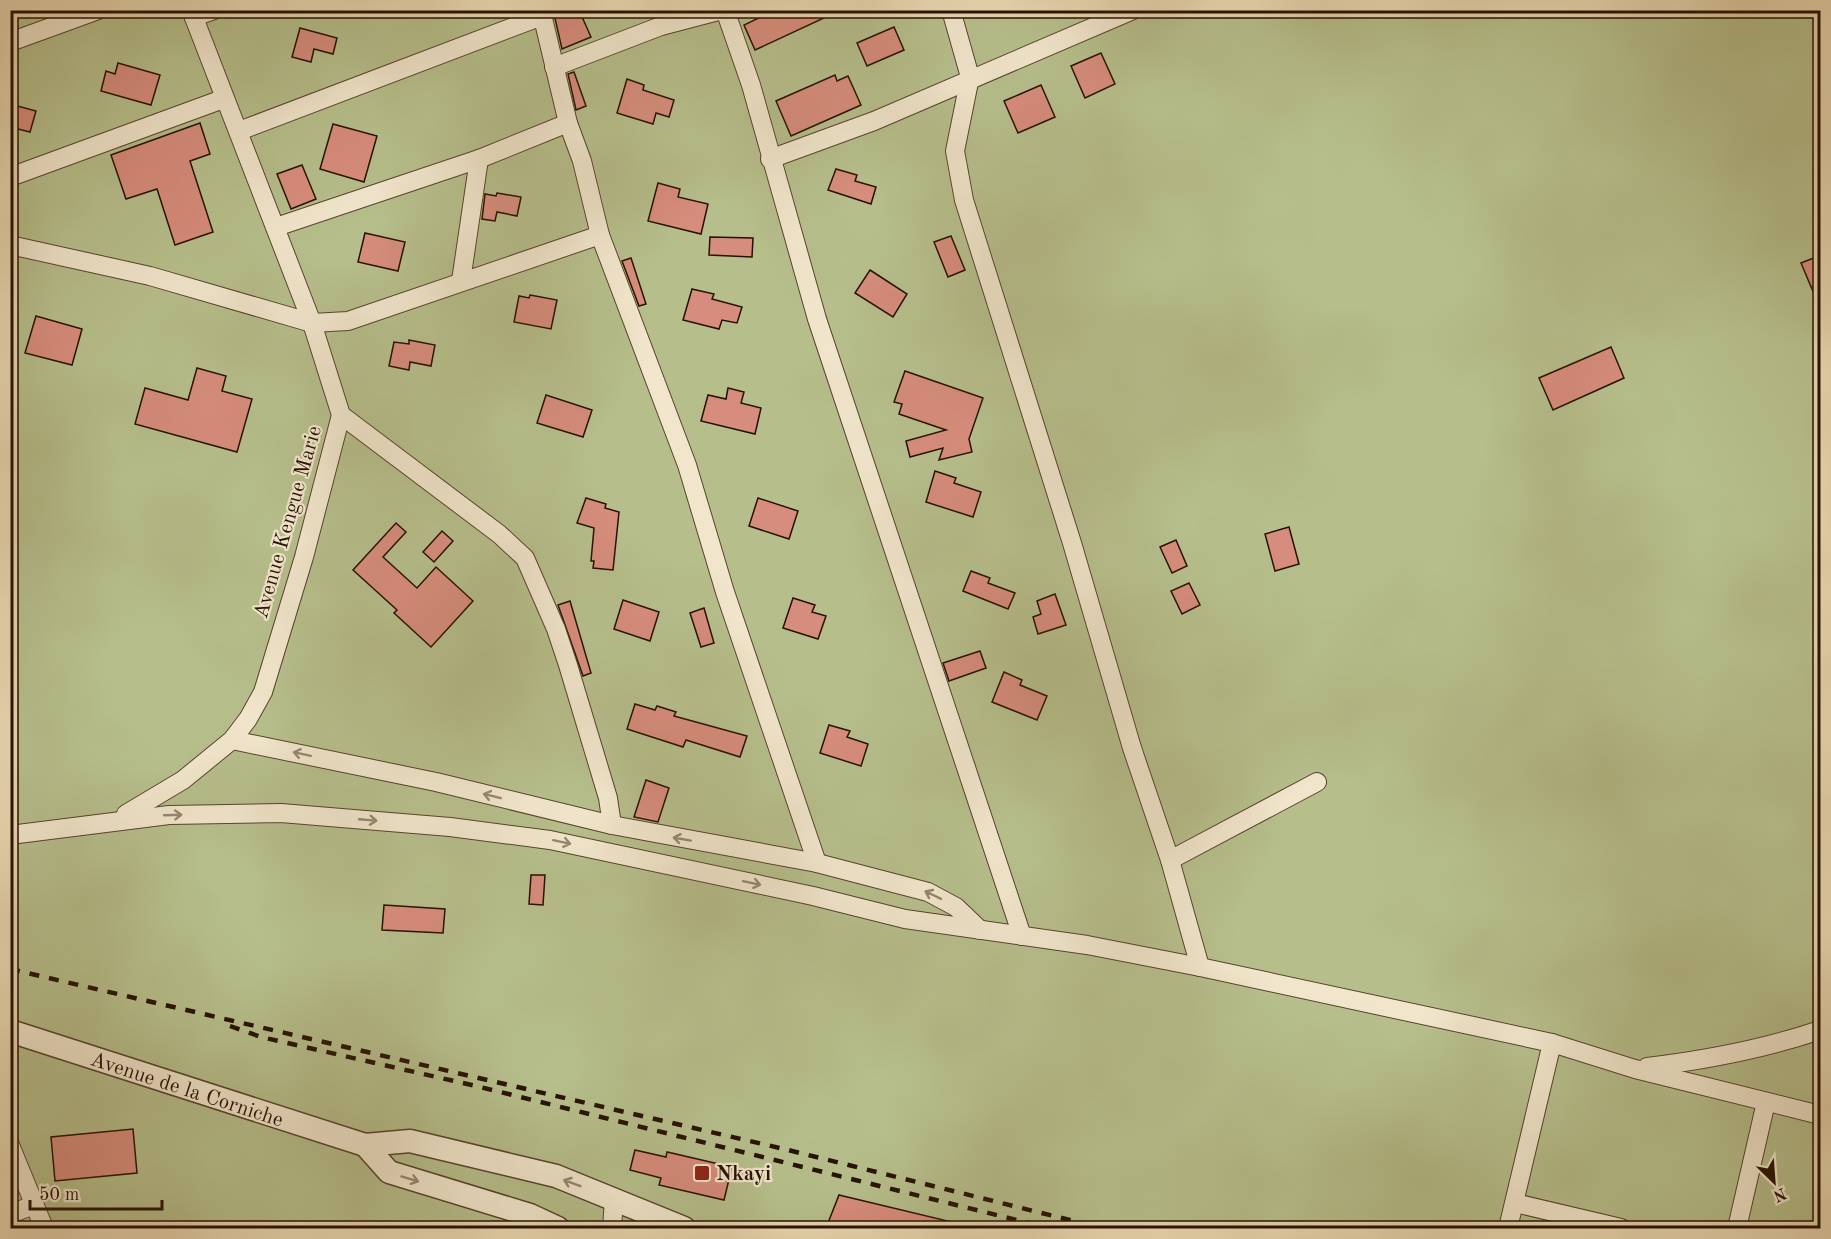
<svg xmlns="http://www.w3.org/2000/svg" width="1831" height="1239" viewBox="0 0 1831 1239" font-family="'Old Standard TT',serif">
<rect width="100%" height="100%" fill="#e9d8b1"/>
<filter id="stains"><feTurbulence type="fractalNoise" baseFrequency=".00333" numOctaves="4"/><feColorMatrix values="0 0 0 0 .2 0 0 0 0 .09 0 0 0 0 .02 0 0 0 .5 -.17"/></filter>
<radialGradient id="worn" r=".72"><stop offset=".6" stop-color="#630" stop-opacity="0"/><stop offset="1" stop-color="#630" stop-opacity=".3"/></radialGradient>
<rect fill="#b6bf8c" stroke="#6e6846" stroke-width="1.5" x="11" y="11" width="1809" height="1217"/>
<g fill="#d78d7d" stroke="#261100" stroke-width="1.5">
<path d="M562,10h17l12,27 -29,12 -8,-35z"/>
<path d="M775,10h66l-86,40 -11,-25z"/>
<path d="M894,27l10,23 -37,16 -10,-23z"/>
<path d="M300,28l37,10 -4,16 -19,-5 -3,13 -19,-5z"/>
<path d="M1101,53l14,31 -30,14 -14,-32z"/>
<path d="M118,63l42,12 -9,30 -50,-14 5,-20 9,3z"/>
<path d="M574,72l12,34 -10,4 -8,-36z"/>
<path d="M835,75l2,6 11,-5 13,29 -70,31 -15,-35z"/>
<path d="M627,79l17,6 -1,5 31,10 -5,17 -13,-4 -3,11 -36,-11z"/>
<path d="M1041,85l14,32 -37,16 -14,-32z"/>
<path d="M10,104l26,7 -6,21 -20,-5z"/>
<path d="M200,123l10,31 -20,7 23,71 -38,13 -18,-56 -31,10 -15,-44z"/>
<path d="M333,124l44,12 -13,46 -44,-13z"/>
<path d="M302,165l14,34 -25,10 -14,-35z"/>
<path d="M836,169l21,6 -2,6 21,6 -5,17 -43,-14z"/>
<path d="M658,183l22,6 -2,8 30,7 -7,30 -53,-13z"/>
<path d="M497,193l24,4 -4,19 -20,-4 -2,9 -13,-2 3,-25 11,2z"/>
<path d="M365,233l40,9 -7,29 -40,-9z"/>
<path d="M951,236l14,34 -17,7 -14,-35z"/>
<path d="M710,237l43,1 -1,19 -43,-2z"/>
<path d="M1821,255v53h-1l-19,-45z"/>
<path d="M631,258l15,46 -7,2 -17,-45z"/>
<path d="M870,270l37,24 -14,23 -38,-24z"/>
<path d="M692,289l22,5 -2,5 30,8 -5,16 -15,-3 -3,9 -36,-9z"/>
<path d="M530,295l27,5 -6,29 -37,-7 5,-26 10,2z"/>
<path d="M36,316l46,13 -10,36 -47,-12z"/>
<path d="M409,340l26,5 -4,21 -21,-4 -1,8 -20,-4 5,-24 15,2z"/>
<path d="M1611,347l13,31 -71,32 -14,-32z"/>
<path d="M197,368l29,8 -4,15 30,8 -15,53 -102,-28 10,-36 43,12z"/>
<path d="M905,371l78,27 -14,41 3,13 -33,8 4,-12 -33,9 -4,-16 40,-11 -47,-16 3,-10 -8,-2z"/>
<path d="M728,388l16,4 -3,11 20,5 -6,26 -54,-13 7,-26 18,4z"/>
<path d="M546,395l46,15 -9,27 -46,-14z"/>
<path d="M935,471l21,7 -2,5 27,9 -8,25 -47,-15z"/>
<path d="M586,498l20,6 -1,4 14,4 -6,58 -20,-2 1,-7h-3l3,-33 -17,-5z"/>
<path d="M758,498l40,13 -9,28 -40,-13z"/>
<path d="M396,523l10,9 -23,25 34,31 19,-21 37,34 -42,46 -37,-34 3,-3 -44,-40z"/>
<path d="M1289,527l10,37 -24,7 -10,-37z"/>
<path d="M442,531l11,10 -19,21 -11,-10z"/>
<path d="M1176,540l11,26 -15,7 -12,-26z"/>
<path d="M971,571l19,7 -2,5 27,10 -7,16 -45,-18z"/>
<path d="M1189,583l11,22 -18,9 -11,-23z"/>
<path d="M1055,594l11,31 -28,9 -5,-17 8,-3 -4,-13z"/>
<path d="M793,598l22,7 -3,7 14,4 -8,23 -35,-11z"/>
<path d="M623,600l36,12 -9,29 -36,-12z"/>
<path d="M570,601l21,72 -8,3 -25,-71z"/>
<path d="M704,608l10,35 -13,4 -11,-34z"/>
<path d="M980,651l6,17 -37,13 -6,-18z"/>
<path d="M1004,672l18,8 -2,5 27,11 -10,24 -45,-18z"/>
<path d="M635,704l20,6 2,-4 19,6 -2,4 73,20 -7,21 -54,-17 -3,7 -56,-18z"/>
<path d="M829,725l21,6 -3,6 21,7 -7,22 -41,-13z"/>
<path d="M646,780l23,8 -11,34 -24,-5z"/>
<path d="M531,875h14l-2,30 -14,-1z"/>
<path d="M384,905l61,4 -2,24 -61,-3z"/>
<path d="M133,1129l4,44 -82,8 -4,-44z"/>
<path d="M635,1150l31,7 1,-5 65,15 -8,33 -65,-15 2,-7 -31,-8z"/>
<path d="M839,1195l117,28v5h-130z"/>
</g>
<g fill="none" stroke-linecap="round" stroke-linejoin="round">
<g stroke="#57432c" stroke-width="20">
<g id="minor">
<path d="M541,10l27,113 14,38 18,74 87,230 38,127 92,271"/>
<path d="M725,10l26,75 66,234 205,617"/>
<path d="M951,10l19,67 -15,74 9,49 108,343 60,205 38,112 30,107"/>
<path d="M194,17l20,-7"/>
<path d="M10,42l88,-32"/>
<path d="M554,67l107,-41 61,-16"/>
<path d="M239,131l303,-115"/>
<path d="M770,159l104,-38 259,-111"/>
<path d="M10,177l213,-78"/>
<path d="M276,227l203,-68 89,-36"/>
<path d="M10,245l140,31 162,47 36,-2 252,-86"/>
<path d="M461,281l18,-122"/>
<path d="M341,415l158,119 26,24 31,71 12,36 40,133 4,27"/>
<path d="M232,740l204,42 176,43 205,38 111,29 28,15 24,23"/>
<path d="M126,814l57,-34 49,-40 16,-21 15,-27 41,-135 37,-142 -29,-92 -121,-313"/>
<path d="M10,835l159,-20 112,-2 169,14 100,13 263,56 92,23 182,26 113,22 352,76 83,26 185,46"/>
<path d="M1170,860l147,-78"/>
<path d="M1647,1067c59,-7 117,-18 173,-37"/>
<path d="M10,1145l34,83"/>
<path d="M1515,1203l106,25"/>
<path d="M10,1214l24,-9"/>
<path d="M612,1228l2,-29"/>
<path d="M1508,1228l44,-185"/>
<path d="M1737,1228l29,-126"/>
</g>
</g>
<g stroke="#57432c" stroke-width="25">
<g id="tertiary">
<path d="M10,1031l355,114 45,-4 146,35 128,52"/>
<path d="M365,1145l24,27 141,43 28,13"/>
</g>
</g>
<use href="#minor" stroke="#f1e6cc" stroke-width="18"/>
<use href="#tertiary" stroke="#f1e6cc" stroke-width="22"/>
<g stroke="#261100" stroke-width="4.5" stroke-dasharray="10 10" stroke-linecap="butt">
<path d="M10,969l774,180 318,79"/>
<path d="M230,1026l31,11 215,49 573,142"/>
</g>
</g>
<defs><path id="oneway-shaft" d="M-6 0H5M1.5-3L5.5 0L1.5 3" fill="none" stroke-width="1.6" stroke-linecap="round" stroke-linejoin="round" transform="scale(1.5)"/></defs>
<g stroke="#968670">
<use href="#oneway-shaft" transform="translate(302 754) rotate(-168)"/>
<use href="#oneway-shaft" transform="translate(492 796) rotate(-166)"/>
<use href="#oneway-shaft" transform="translate(173 815) rotate(-2)"/>
<use href="#oneway-shaft" transform="translate(368 820) rotate(5)"/>
<use href="#oneway-shaft" transform="translate(682 839) rotate(-170)"/>
<use href="#oneway-shaft" transform="translate(562 842) rotate(12)"/>
<use href="#oneway-shaft" transform="translate(752 883) rotate(12)"/>
<use href="#oneway-shaft" transform="translate(933 895) rotate(-154)"/>
<use href="#oneway-shaft" transform="translate(410 1179) rotate(17)"/>
<use href="#oneway-shaft" transform="translate(572 1183) rotate(-159)"/>
</g>
<rect fill="#8f2418" stroke="#f1e6cc" stroke-width="2" x="694" y="1165" width="16" height="16" rx="3"/>
<g text-anchor="middle" stroke-width="4.5" stroke-linejoin="round" paint-order="stroke">
<g font-size="21" fill="#261100" stroke="#f1e6cc">
<text transform="translate(287 522) rotate(-74)" y="7">Avenue Kengue Marie</text>
<text transform="translate(187 1089) rotate(18)" y="7">Avenue de la Corniche</text>
</g>
<g font-size="21" font-weight="bold" fill="#261100" stroke="#f1e6cc" text-anchor="start">
<text x="716" y="1180">Nkayi</text>
</g>
</g>
<rect width="1831" height="1239" fill="none" stroke="#e9d8b1" stroke-width="36"/>
<rect x="12" y="12" width="1807" height="1215" fill="none" stroke="#261100" stroke-width="3"/>
<rect x="18" y="18" width="1795" height="1203" fill="none" stroke="#261100" stroke-width="1.5"/>
<g transform="translate(1774 1182) rotate(155)" stroke="#f1e6cc" stroke-width="4.5" paint-order="stroke">
<path d="M0-4.5L10 22L0 15L-10 22Z" fill="#261100"/>
<text y="-9" font-size="16" font-weight="bold" text-anchor="middle" fill="#261100">N</text>
</g>
<path d="M30 1200v9h132v-9" fill="none" stroke="#261100" stroke-width="3"/>
<text x="39" y="1200" font-size="18" fill="#261100" stroke="#f1e6cc" stroke-width="4.5" paint-order="stroke">50 m</text>
<rect width="100%" height="100%" filter="url(#stains)"/>
<rect width="100%" height="100%" fill="url(#worn)"/>
</svg>
